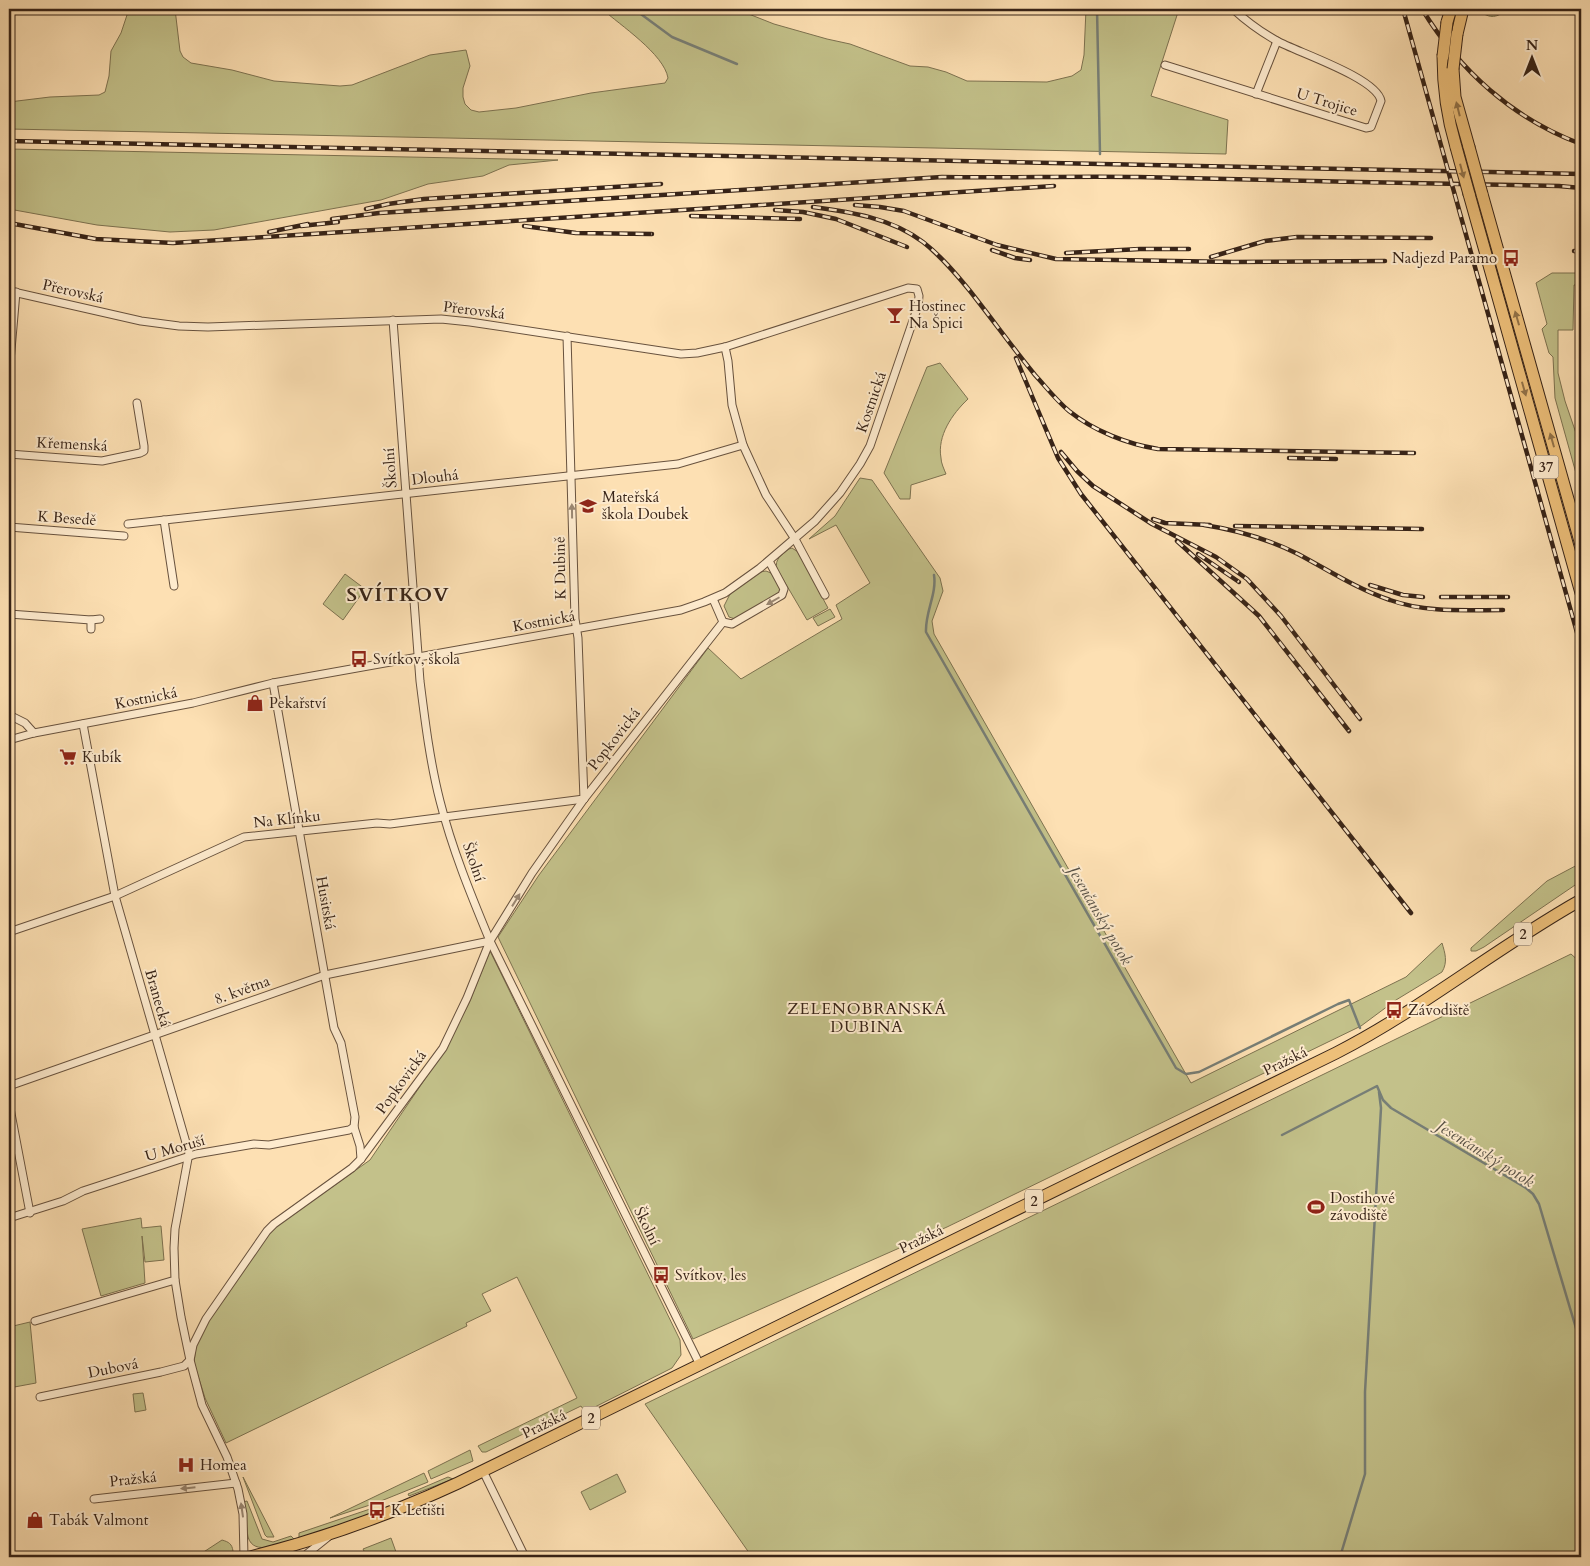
<svg xmlns="http://www.w3.org/2000/svg" width="1590" height="1566" viewBox="0 0 1590 1566" font-family="Cardo,serif">
<rect width="100%" height="100%" fill="#fde0b3"/>
<filter id="stains"><feTurbulence type="fractalNoise" baseFrequency=".004" numOctaves="4"/><feColorMatrix values="0 0 0 0 .2 0 0 0 0 .09 0 0 0 0 .02 0 0 0 .5 -.17"/></filter>
<radialGradient id="worn" r=".72"><stop offset=".6" stop-color="#630" stop-opacity="0"/><stop offset="1" stop-color="#630" stop-opacity=".3"/></radialGradient>
<g fill="#c3c18a" stroke="#7d7250">
<path d="M129,9h46l5,42 3,6 8,6 41,7 42,11 66,5 12,-1 78,-30 36,-5 4,16 -7,22v9l2,7 6,6 8,2 37,-4 75,-15 74,-10 3,-5c-4,-24 -48,-53 -66,-69h134l38,15 53,15 23,5 60,22 18,1 18,5 21,9 80,1 25,-6 9,-6 3,-15 2,-46h93l-28,87 77,24 -2,34 -1217,-25v-27l41,-5 49,-2 6,-3 4,-16 2,-25 10,-18z"/>
<path d="M1484,9h24c-9,7 -16,11 -27,3z"/>
<path d="M9,149l549,11 -49,5 -26,11 -55,8 -47,16 -167,30 -44,2 -73,-7 -88,-16z"/>
<path d="M1552,273h29v12h-7l-1,45h-15v43l7,28 13,38h3v44l-2,1 -24,-86 -2,-41 -4,-4 -7,-24 5,-5 -11,-41z"/>
<path d="M940,363l28,36c-16,15 -31,37 -27,59 0,5 3,11 5,16l-35,11 -1,14h-10l-16,-26 43,-106z"/>
<path d="M860,478l12,2 68,98 3,13 -11,30 2,13 257,449 215,-106 36,-34c3,10 6,19 0,29l-46,28 -35,26 -414,201 -254,112 -195,-402 41,-62 169,-227 33,31 101,-60 -6,-14 34,-22 -34,-58 -27,14 26,-23z"/>
<path d="M792,548l6,4 30,56 -21,12 -30,-51c-3,-10 5,-14 12,-20z"/>
<path d="M766,571l5,2 9,14v7l-45,25 -6,-2 -5,-11 6,-12 30,-22z"/>
<path d="M345,574l20,15 -22,31 -20,-16z"/>
<path d="M830,609l5,8 -17,9 -5,-8z"/>
<path d="M1581,863v18l-97,66 -8,4h-5v-3l76,-67z"/>
<path d="M490,951l190,389 1,15 -9,13 -87,44 -4,-6 -95,46h-4l-4,-6 99,-48 -60,-121 -35,17 9,17 -25,12 1,3 -241,117 -21,-45 -11,-35 2,-17 11,-23 60,-90 103,-73 76,-112 23,-45z"/>
<path d="M1571,954l10,9v594h-829l-107,-153z"/>
<path d="M141,1218l1,10 19,-2 3,34 -19,2 -3,-26 3,47 -44,13 -19,-67z"/>
<path d="M30,1322l6,61 -27,5v-61z"/>
<path d="M143,1393l3,17 -11,2 -2,-18z"/>
<path d="M470,1450l3,11 -42,18 -3,-8z"/>
<path d="M424,1473l4,9 -52,21 -46,15z"/>
<path d="M617,1474l9,18 -36,18 -9,-18z"/>
<path d="M243,1477l31,60h-7l-2,-2z"/>
<path d="M448,1477l5,2 -44,17 -1,-2z"/>
<path d="M247,1501l15,38 11,3 18,-6 3,3c-14,4 -40,18 -46,-2l-5,-35z"/>
<path d="M373,1508l1,3 -11,6 -64,21v-5z"/>
<path d="M391,1538l5,14 -15,5h-14l-4,-8z"/>
<path d="M222,1540c7,2 10,4 11,11 -12,11 -34,6 -49,6l15,-2z"/>
</g>
<g fill="none" stroke-linecap="round" stroke-linejoin="round">
<g stroke="#777e76" stroke-width="2.5">
<path d="M634,9l38,28 65,27"/>
<path d="M1097,9l3,145"/>
<path d="M934,575c3,19 -9,37 -8,57l250,436 10,6 13,-2 139,-68 11,-4 11,28"/>
<path d="M1282,1135l95,-49 6,14 8,8 135,80 7,6 6,10 42,141"/>
<path d="M1340,1557l25,-83v-82l16,-284 -2,-16"/>
</g>
<g stroke="#68523e" stroke-width="9">
<g id="minor">
<path d="M1165,65l201,63 5,-1 10,-26c-4,-23 -84,-49 -104,-60 -16,-9 -31,-20 -44,-32"/>
<path d="M1256,94l21,-53"/>
<path d="M9,291l132,30 38,5 29,1 233,-8 29,3 211,32 16,-1 28,-6 183,-59 9,1 2,7 -1,10 -48,140 -10,18 -20,29 -25,28 -55,47 -35,25 -21,9 -23,8 -408,73 -80,20 -159,30 -25,7"/>
<path d="M393,320l27,361c5,40 10,81 20,120 12,48 31,94 50,140l210,424"/>
<path d="M567,336l8,283 3,19 6,161"/>
<path d="M725,347l3,14 4,44 11,40 23,50 29,44 30,56"/>
<path d="M9,373l7,-81"/>
<path d="M9,454l93,7 38,-8 4,-2v-5l-7,-43"/>
<path d="M164,520l10,66"/>
<path d="M128,524l550,-60 65,-19"/>
<path d="M9,527l115,9"/>
<path d="M9,614l82,6 9,-1"/>
<path d="M723,622l9,2 50,-29 2,-6 -15,-28"/>
<path d="M91,629v-9"/>
<path d="M273,683l61,345 7,15 14,74 -1,10 6,19 1,13"/>
<path d="M9,715l16,8 9,10"/>
<path d="M9,932l106,-36 129,-59 133,-14 13,1 194,-25"/>
<path d="M9,1086l316,-111 165,-34"/>
<path d="M9,1103l21,110"/>
<path d="M9,1218l54,-17 20,-10 113,-37 58,-10 15,1 80,-15 5,-3"/>
<path d="M35,1321l140,-41 -1,-32 1,-19 14,-76 -74,-257 -32,-172"/>
<path d="M40,1397l121,-25 23,-6 6,-6 -9,-43 -6,-37"/>
<path d="M483,1471l42,86"/>
<path d="M94,1499l142,-16"/>
<path d="M244,1557l-1,-43 -5,-25 -11,-32 -25,-52 -12,-45 3,-15 13,-26 61,-88 7,-7 78,-56 9,-9 82,-111 24,-50 23,-57 42,-68 52,-74 139,-177 -10,-23"/>
<path d="M303,1557l25,-20"/>
</g>
</g>
<g stroke="#372317" stroke-width="13">
<g id="primary">
<path d="M1447,22l4,-13"/>
<path d="M1457,34l6,-25"/>
<path d="M1443,56c0,32 4,61 13,91"/>
<path d="M1453,69l2,28 14,50"/>
<path d="M1469,194l112,399"/>
<path d="M1482,194l99,351"/>
<path d="M250,1557c72,-18 141,-43 208,-74l878,-430c86,-44 161,-106 245,-153"/>
</g>
</g>
<use href="#minor" stroke="#feebce" stroke-width="7"/>
<use href="#primary" stroke="#eec07a" stroke-width="11"/>
<g stroke="#372317" stroke-width="4.5">
<g id="rail">
<path d="M1403,9l178,638"/>
<path d="M1422,9c37,61 91,110 159,135"/>
<path d="M9,141l1572,33"/>
<path d="M855,205l25,2 24,4 93,34 59,14 177,3 152,-1"/>
<path d="M813,207c38,5 78,11 110,35 18,14 33,32 47,49 22,28 43,57 65,84 11,12 21,25 34,36 25,20 58,33 89,38l256,4"/>
<path d="M366,209l22,-5 36,-5 237,-15"/>
<path d="M775,210l28,2 33,7 71,28"/>
<path d="M691,216l109,3"/>
<path d="M332,219l47,-6 563,-36c65,1 131,-1 196,0 140,3 281,7 421,9l22,2"/>
<path d="M9,223l87,16 77,4 881,-57"/>
<path d="M301,226l37,-4"/>
<path d="M524,226l52,7 76,1"/>
<path d="M269,232l39,-8"/>
<path d="M992,250l23,8 15,2"/>
<path d="M1574,251l7,1"/>
<path d="M1066,253l74,-4h49"/>
<path d="M1211,257l54,-16 32,-4 134,1"/>
<path d="M1016,358l42,100 23,36 330,419"/>
<path d="M1061,452l16,19 16,15 59,38 64,33 31,22 34,37 79,103"/>
<path d="M1289,458l47,1"/>
<path d="M1153,519l12,4 45,2"/>
<path d="M1204,525c33,5 64,14 94,29 30,16 59,35 92,46 36,13 75,10 113,10"/>
<path d="M1235,526l187,3"/>
<path d="M1177,541l82,75 90,115"/>
<path d="M1198,554l41,28"/>
<path d="M1370,585l33,10 20,2"/>
<path d="M1441,597h67"/>
</g>
</g>
<use href="#rail" stroke="#feebce" stroke-width="2.5" stroke-dasharray="8" stroke-linecap="butt"/>
<g stroke="#372317" stroke-width="13" stroke-linecap="butt">
<g id="primary-bridge">
<path d="M1443,56l4,-34"/>
<path d="M1453,69l4,-35"/>
<path d="M1456,147l13,47"/>
<path d="M1469,147l13,47"/>
</g>
</g>
<use href="#primary-bridge" stroke="#eec07a" stroke-width="11"/>
</g>
<defs><path id="oneway-solid" d="M-6-.8H1V-3.2L6.5 0L1 3.2V.8H-6Z" transform="scale(1.25)"/></defs>
<g fill="#927248">
<use href="#oneway-solid" transform="translate(1458 109) rotate(-104)"/>
<use href="#oneway-solid" transform="translate(1462 171) rotate(75)"/>
<use href="#oneway-solid" transform="translate(1517 318) rotate(-106)"/>
<use href="#oneway-solid" transform="translate(1524 389) rotate(74)"/>
<use href="#oneway-solid" transform="translate(1552 440) rotate(-106)"/>
</g>
<g fill="#9a8772">
<use href="#oneway-solid" transform="translate(572 511) rotate(-91)"/>
<use href="#oneway-solid" transform="translate(773 601) rotate(150)"/>
<use href="#oneway-solid" transform="translate(516 900) rotate(-58)"/>
<use href="#oneway-solid" transform="translate(188 1488) rotate(174)"/>
<use href="#oneway-solid" transform="translate(242 1510) rotate(-98)"/>
</g>
<defs>
<g id="bus-bare" transform="scale(1.35)"><path d="M-5-6H5V4H4V6H2V4H-2V6H-4V4H-5ZM-3.5-4V0h7V-4ZM-3.5 1.2v1.5H-2V1.2ZM2 1.2v1.5H3.5V1.2Z" fill="#8f2418" stroke="#feebce" stroke-width="2.5" paint-order="stroke"/></g>
<g id="bar-bare" transform="scale(1.35)"><path d="M-6-5H6L.8 .8V4.5H3.5V6h-7V4.5H-.8V.8Z" fill="#8f2418" stroke="#feebce" stroke-width="2.5" paint-order="stroke"/></g>
<g id="school-bare" transform="scale(1.35)"><path d="M0-5L7-2L0 1L-7-2ZM-4 1L0 2.5L4 1V4Q0 6-4 4Z" fill="#8f2418" stroke="#feebce" stroke-width="2.5" paint-order="stroke"/></g>
<g id="shop-bare" transform="scale(1.35)"><path d="M-5-2.5h2.3a2.7 3.5 0 0 1 5.4 0H5L5.5 6h-11ZM-1.5-2.5h3a1.5 2.3 0 0 0-3 0Z" fill="#8f2418" stroke="#feebce" stroke-width="2.5" paint-order="stroke"/></g>
<g id="supermarket-bare" transform="scale(1.35)"><path d="M-6-5.5h2.5l.6 2H6L4.5 2H-2.5L-4.4-4H-6ZM-1.5 3.2a1.3 1.3 0 1 0 .1 0ZM3 3.2a1.3 1.3 0 1 0 .1 0Z" fill="#8f2418" stroke="#feebce" stroke-width="2.5" paint-order="stroke"/></g>
<g id="stadium-bare" transform="scale(1.35)"><path d="M0-5a6.5 5 0 1 0 0 10a6.5 5 0 1 0 0-10ZM-3.5-1.8h7v3.6h-7Z" fill="#8f2418" stroke="#feebce" stroke-width="2.5" paint-order="stroke"/></g>
<g id="hospital-bare" transform="scale(1.35)"><path d="M-5-5h3v3.5h4V-5h3V5h-3V1.5h-4V5h-3Z" fill="#8f2418" stroke="#feebce" stroke-width="2.5" paint-order="stroke"/></g>
</defs>
<g fill-rule="evenodd">
<use href="#bus-bare" x="1511" y="258"/>
<use href="#bar-bare" x="895" y="315"/>
<use href="#school-bare" x="588" y="506"/>
<use href="#bus-bare" x="359" y="659"/>
<use href="#shop-bare" x="255" y="703"/>
<use href="#supermarket-bare" x="68" y="757"/>
<use href="#bus-bare" x="1394" y="1010"/>
<use href="#stadium-bare" x="1316" y="1207"/>
<use href="#bus-bare" x="661" y="1275"/>
<use href="#hospital-bare" x="186" y="1465"/>
<use href="#bus-bare" x="377" y="1510"/>
<use href="#shop-bare" x="35" y="1520"/>
</g>
<g text-anchor="middle" stroke-width="4" stroke-linejoin="round" paint-order="stroke">
<g fill="#feebce" stroke="#735f4e" stroke-width="1">
<rect x="1533.5" y="455.5" width="25" height="23" rx="4"/>
<rect x="1514" y="922.5" width="18" height="23" rx="4"/>
<rect x="1025" y="1189.5" width="18" height="23" rx="4"/>
<rect x="582" y="1406.5" width="18" height="23" rx="4"/>
</g>
<g font-size="14" font-weight="bold" fill="#372317">
<text x="1546" y="472">37</text>
<text x="1523" y="939">2</text>
<text x="1034" y="1206">2</text>
<text x="591" y="1423">2</text>
</g>
<g font-size="15" fill="#372317" stroke="#feebce">
<text transform="translate(1327 102) rotate(17)" y="5">U Trojice</text>
<text transform="translate(73 291) rotate(13)" y="5">Přerovská</text>
<text transform="translate(474 310) rotate(7)" y="5">Přerovská</text>
<text transform="translate(871 402) rotate(-71)" y="5">Kostnická</text>
<text transform="translate(72 444) rotate(3)" y="5">Křemenská</text>
<text transform="translate(390 468) rotate(-94)" y="5">Školní</text>
<text transform="translate(435 477) rotate(-7)" y="5">Dlouhá</text>
<text transform="translate(67 518) rotate(4)" y="5">K Besedě</text>
<text transform="translate(560 568) rotate(-91)" y="5">K Dubině</text>
<text transform="translate(544 621) rotate(-10)" y="5">Kostnická</text>
<text transform="translate(146 698) rotate(-11)" y="5">Kostnická</text>
<text transform="translate(614 739) rotate(-52)" y="5">Popkovická</text>
<text transform="translate(287 819) rotate(-6)" y="5">Na Klínku</text>
<text transform="translate(474 862) rotate(71)" y="5">Školní</text>
<text transform="translate(326 903) rotate(80)" y="5">Husitská</text>
<text transform="translate(242 990) rotate(-20)" y="5">8. května</text>
<text transform="translate(158 998) rotate(74)" y="5">Branecká</text>
<text transform="translate(1285 1061) rotate(-26)" y="5">Pražská</text>
<text transform="translate(401 1082) rotate(-54)" y="5">Popkovická</text>
<text transform="translate(175 1148) rotate(-16)" y="5">U Moruší</text>
<text transform="translate(647 1226) rotate(64)" y="5">Školní</text>
<text transform="translate(921 1239) rotate(-26)" y="5">Pražská</text>
<text transform="translate(113 1368) rotate(-11)" y="5">Dubová</text>
<text transform="translate(544 1424) rotate(-26)" y="5">Pražská</text>
<text transform="translate(133 1479) rotate(-6)" y="5">Pražská</text>
</g>
<g font-size="15" fill="#372317" stroke="#feebce" text-anchor="start">
<text x="1497" y="263" text-anchor="end">Nadjezd Paramo</text>
<text x="909" y="311">Hostinec<tspan x="909" dy="17">Na Špici</tspan></text>
<text x="602" y="502">Mateřská<tspan x="602" dy="17">škola Doubek</tspan></text>
<text x="373" y="664">Svítkov, škola</text>
<text x="269" y="708">Pekařství</text>
<text x="82" y="762">Kubík</text>
<text x="1408" y="1015">Závodiště</text>
<text x="1330" y="1203">Dostihové<tspan x="1330" dy="17">závodiště</tspan></text>
<text x="675" y="1280">Svítkov, les</text>
<text x="200" y="1470">Homea</text>
<text x="391" y="1515">K Letišti</text>
<text x="49" y="1525">Tabák Valmont</text>
</g>
<g font-size="16" font-style="italic" fill="#575146" stroke="#feebce">
<text transform="translate(1101 915) rotate(60)" y="6">Jesenčanský potok</text>
<text transform="translate(1486 1153) rotate(32)" y="6">Jesenčanský potok</text>
</g>
<g font-size="16" letter-spacing="1" fill="#372317" stroke="#feebce">
<text x="867" y="1014">ZELENOBRANSKÁ<tspan x="867" dy="18">DUBINA</tspan></text>
</g>
<g font-size="20" font-weight="bold" letter-spacing="1" fill="#372317" stroke="#feebce">
<text x="398" y="601">SVÍTKOV</text>
</g>
</g>
<rect width="1590" height="1566" fill="none" stroke="#fde0b3" stroke-width="30"/>
<rect x="10" y="10" width="1570" height="1546" fill="none" stroke="#372317" stroke-width="2.5"/>
<rect x="15" y="15" width="1560" height="1536" fill="none" stroke="#372317"/>
<g transform="translate(1532 58)" stroke="#feebce" stroke-width="4" paint-order="stroke">
<path d="M0-4L9 19L0 12L-9 19Z" fill="#372317"/>
<text y="-8" font-size="14" font-weight="bold" text-anchor="middle" fill="#372317">N</text>
</g>
<rect width="100%" height="100%" filter="url(#stains)"/>
<rect width="100%" height="100%" fill="url(#worn)"/>
</svg>
